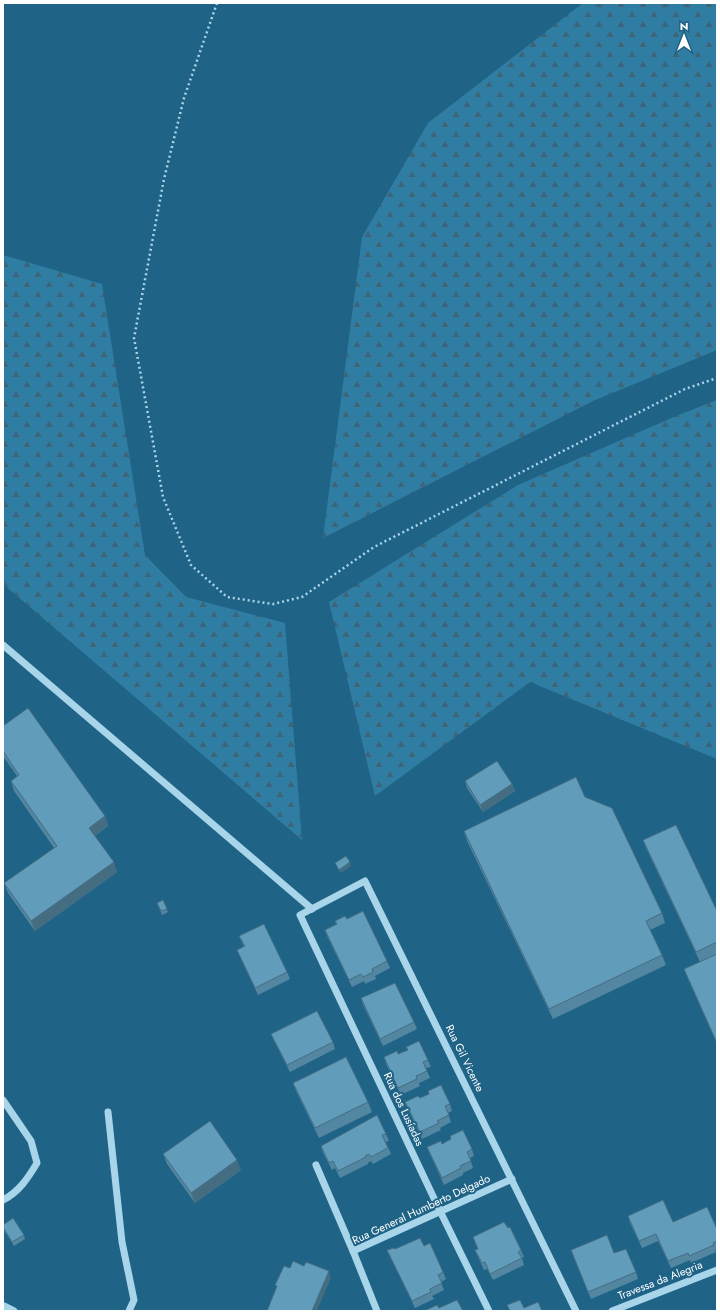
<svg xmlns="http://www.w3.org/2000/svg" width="720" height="1314" viewBox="0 0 720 1314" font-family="Jost,sans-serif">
<defs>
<pattern id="forest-firs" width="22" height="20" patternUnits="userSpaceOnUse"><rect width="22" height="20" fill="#307da3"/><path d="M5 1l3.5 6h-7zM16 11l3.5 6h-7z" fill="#3e6478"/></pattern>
</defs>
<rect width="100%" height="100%" fill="#1f6386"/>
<g fill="url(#forest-firs)">
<path d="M583,3h134v347l-124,51 -270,137 39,-301 66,-114z"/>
<path d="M3,255l99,29 43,271 41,42 99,26 17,217 -299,-256z"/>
<path d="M717,400v359l-187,-77 -155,114 -46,-194 189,-117 158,-69z"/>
</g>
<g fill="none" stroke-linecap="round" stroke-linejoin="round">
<path stroke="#a9d5ea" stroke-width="2.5" stroke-dasharray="2 3" stroke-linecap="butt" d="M217,3l-33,95 -20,81 -30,159 29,159 28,68 36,32 46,7 29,-7 72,-50 311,-158 32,-11"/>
<g stroke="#a9d5ea" stroke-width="7">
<path d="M3,645l309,264"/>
<path d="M3,1100l28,41 6,22c-9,15 -18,29 -34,37"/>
<path d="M108,1112l14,130 12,58 -5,11"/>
<path d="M316,1165l37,86"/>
<path d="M4,1306l10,5"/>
<path d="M377,1311l-24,-60 159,-72"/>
<path d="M489,1311l-49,-100 -140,-296 65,-34 211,430"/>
<path d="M612,1311l105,-41"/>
</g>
</g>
<g fill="#5386a0">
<path d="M3,726l102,90 3,10 -13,10 22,36 -82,59 -27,-38 -4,-10 50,-35 -40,-57 -3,-10 6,-5 -14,-20z"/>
<path d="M465,781l47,3 3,7 -32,21 -16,-24z"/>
<path d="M585,797l77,116 3,10 -15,7 12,25 4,10 -113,54 -86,-178 -3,-10z"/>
<path d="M643,840l74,71v133l-29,-65 -4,-10 16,-7 -53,-112z"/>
<path d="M163,900l5,12 -6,3 -5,-12z"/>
<path d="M347,919l40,42 3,7 -15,8 1,3 -11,5 -1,-3 -12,6 -25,-51 -2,-6 11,-6 -1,-3z"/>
<path d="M239,936l48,36 3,7 -32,16 -18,-38 -3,-7 7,-3z"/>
<path d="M361,998l53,24 3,7 -34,17 -20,-41z"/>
<path d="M271,1034l62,8 2,7 -45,23 -16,-31z"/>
<path d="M398,1054l30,6 3,7 -5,1 4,10 -11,5 1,3 -19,9 -15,-31 -2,-7z"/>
<path d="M293,1083l75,19 4,10 -53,26 -22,-45z"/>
<path d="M428,1091l22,13 2,7 -4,2 3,9 -11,6 1,2 -19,9 -14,-30 -3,-7 15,-4 9,-4z"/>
<path d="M386,1134l3,7 -3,1 5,12 -18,10 -2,-3 -3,2v1l-28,14 -5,-10 -3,2 -9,-17 -2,-7z"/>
<path d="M450,1136l22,13 2,7 -4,2 3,10 -10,5v2l-19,10 -14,-31 -3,-7 15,-3 9,-4z"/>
<path d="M163,1154l78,16 -46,33 -28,-39z"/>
<path d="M628,1216l89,13v20l-2,1 1,2 -25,11 -1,-3 -19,8 -13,-27 -16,7 -12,-25z"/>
<path d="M3,1225l21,10 1,4 -11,7 -11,-17z"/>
<path d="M508,1228l13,22 3,7 -2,1 2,7 -31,15 -6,-11 -3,1 -6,-13 -3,-7 3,-1 -5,-12z"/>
<path d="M424,1246l19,26 3,7 -5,3 3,8 -12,6 2,3 -19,9 -25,-51 -3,-7z"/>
<path d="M571,1250l43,3 22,19 2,7 -47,20z"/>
</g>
<g fill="#446d82">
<path d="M512,784l3,7 -32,21 -3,-7z"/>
<path d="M105,816l3,10 -16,12 -3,-10z"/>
<path d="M114,862l3,10 -82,59 -4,-10z"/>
<path d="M350,862l1,4 -10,7 -2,-3z"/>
<path d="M237,1160l4,10 -46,33 -4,-10z"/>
<path d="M329,1271l2,7 -14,33h-5z"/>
</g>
<g fill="#619cba" stroke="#446d82">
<path d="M28,708l77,108 -16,12 25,34 -83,59 -27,-38 53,-37 -46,-65 8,-6 -16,-24v-25z"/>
<path d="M497,761l15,23 -32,21 -15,-24z"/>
<path d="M576,777l9,20 27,11 50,105 -16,8 16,34 -113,54 -85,-178z"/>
<path d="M676,825l41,86v31l-21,10 -53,-112z"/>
<path d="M346,856l4,6 -11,8 -4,-7z"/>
<path d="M163,900l4,9 -6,2 -4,-8z"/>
<path d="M363,911l24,50 -15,8 1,3 -10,5 -2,-3 -12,6 -24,-50 12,-6 -2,-3 10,-5 2,3z"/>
<path d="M264,924l23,48 -32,16 -18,-38 8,-4 -6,-10z"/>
<path d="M717,954v89l-33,-74z"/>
<path d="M395,983l19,39 -34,17 -19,-41z"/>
<path d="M317,1011l16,31 -46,23 -16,-31z"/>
<path d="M419,1041l9,19 -5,2 4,9 -11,5 1,3 -19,9 -14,-31 13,-6 1,3 10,-4 -2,-3z"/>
<path d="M346,1057l22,45 -53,26 -22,-45z"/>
<path d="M441,1085l9,19 -5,2 4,9 -12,6 2,2 -19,9 -15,-30 13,-6 2,2 9,-4 -1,-3z"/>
<path d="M377,1115l9,19 -4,1 6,13 -17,9 -2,-3 -4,2 1,1 -28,14 -5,-10 -4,2 -8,-17z"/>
<path d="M210,1121l27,39 -46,33 -28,-39z"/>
<path d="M463,1130l9,19 -5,3 4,9 -11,5 1,2 -19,10 -15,-31 14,-6 1,3 9,-5 -1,-3z"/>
<path d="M663,1200l10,22 34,-15 10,22v12l-4,2 1,2 -25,11 -1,-3 -20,8 -12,-27 -17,7 -11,-25z"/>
<path d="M13,1218l11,17 -12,7 -9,-15v-2z"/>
<path d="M504,1222l4,6 2,-1 11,23 -3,2 4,6 -32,16 -5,-12 -3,1 -7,-13 3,-1 -5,-12z"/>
<path d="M607,1235l7,18 12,-4 10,23 -48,20 -17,-42z"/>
<path d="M420,1238l4,8 6,-3 13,29 -5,3 4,8 -12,6 1,3 -19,9 -25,-51 7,-2 1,1z"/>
<path d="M293,1261l11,5 2,-4 23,9 -17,40h-45l10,-25 -2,-1 9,-19 6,2z"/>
<path d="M457,1300l6,11h-39l13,-6 2,3z"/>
<path d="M520,1300l4,8 14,-6 4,9h-32l-3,-6z"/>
</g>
<g text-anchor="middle" stroke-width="4" stroke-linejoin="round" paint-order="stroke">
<g font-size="11" fill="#fff" stroke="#1f6386">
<text transform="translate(465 1058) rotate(64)" y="4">Rua Gil Vicente</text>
<text transform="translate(404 1109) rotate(65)" y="4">Rua dos Lusíadas</text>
<text transform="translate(421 1209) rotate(-25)" y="4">Rua General Humberto Delgado</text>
<text transform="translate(660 1280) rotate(-21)" y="4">Travessa da Alegria</text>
</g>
</g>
<rect width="720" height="1314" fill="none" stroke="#ffffff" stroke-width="8"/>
<g transform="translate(684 36)" stroke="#1f6386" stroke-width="3" paint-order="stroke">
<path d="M0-3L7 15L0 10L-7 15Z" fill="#ffffff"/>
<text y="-6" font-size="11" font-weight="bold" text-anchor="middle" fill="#ffffff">N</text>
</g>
</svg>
